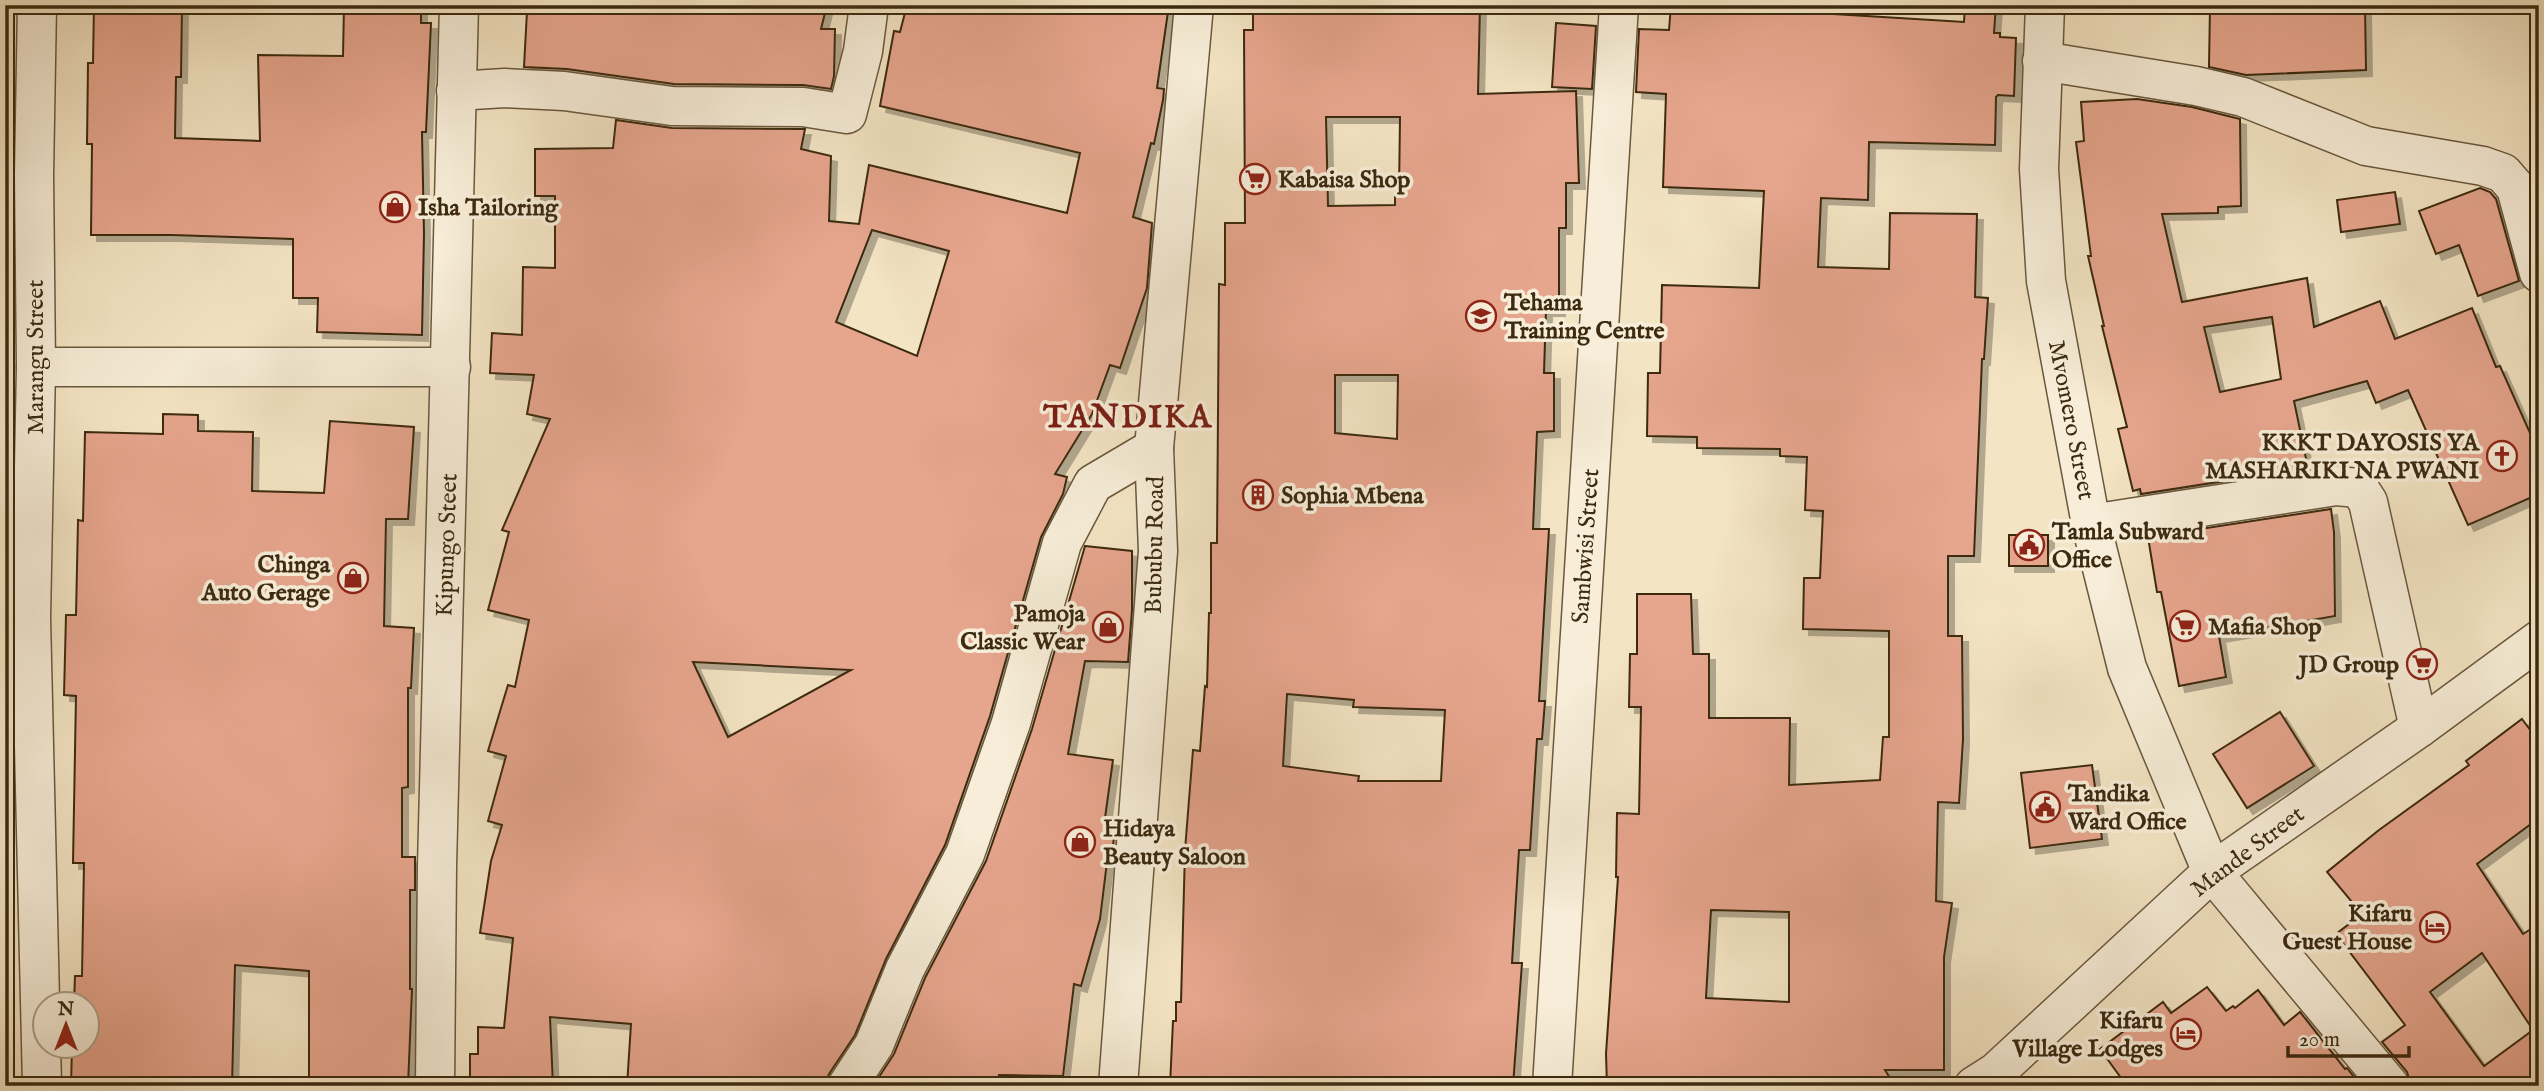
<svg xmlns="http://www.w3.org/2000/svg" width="2544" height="1091" viewBox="0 0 2544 1091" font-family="'IM FELL English',serif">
<defs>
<filter id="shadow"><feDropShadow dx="6" dy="6" stdDeviation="0" flood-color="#0004"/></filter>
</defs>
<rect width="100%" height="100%" fill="#f3e4c3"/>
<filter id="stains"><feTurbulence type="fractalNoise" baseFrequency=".00286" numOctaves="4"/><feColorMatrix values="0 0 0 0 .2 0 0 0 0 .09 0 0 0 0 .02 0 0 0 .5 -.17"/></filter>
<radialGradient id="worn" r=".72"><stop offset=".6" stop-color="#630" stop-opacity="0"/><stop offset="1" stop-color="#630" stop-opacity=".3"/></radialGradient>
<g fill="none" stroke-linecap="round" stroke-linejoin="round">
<g stroke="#798179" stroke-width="12">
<path d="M5,214l13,8 4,12"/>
<path d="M10,775l3,-121"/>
<path d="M5,993l4,-183"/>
</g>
</g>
<g fill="#e6a58d" stroke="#3c2a11" stroke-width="2" fill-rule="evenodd" filter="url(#shadow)">
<path d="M94,5h88l-1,72h-5l-1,61 85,3 -2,-86 85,1 1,-51h77v18h10l-5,109h-4l2,102 -2,101 -105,-3 1,-34h-25v-59l-121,-4h-81l1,-91h-5l1,-81h5z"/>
<path d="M598,5h229l-6,24h14l-1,47 -3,13 -28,-4 -129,-1 -107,-15 -43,-2 3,-56 71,2z"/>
<path d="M907,5h262l-12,83 7,1 -1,11 -9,44 -3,-1 -18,74 19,6 -5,65 -27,80 -10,-3 -18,49 -37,60 12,3 -4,17 -22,43 -51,179 -45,129 -59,114 -31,76 -26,39 -4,12h-198l4,-62 -81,-7 3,69h-83v-32h8v-27l26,1 9,-90 -33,-5 11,-72 11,-36 -14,-4 18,-65 -18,-5 20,-66 7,2 14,-67 -41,-10 21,-78 -7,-2 48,-111 -23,-5 7,-39 -44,-2 2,-40 30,2 1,-68 32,1v-72h-20v-47l78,-1 3,-28 56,8 129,1h4l-4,20 30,7 -2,65 30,3 10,-59 198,48 13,-60 -200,-47 14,-75 6,1zM872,230l77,21 -32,105 -81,-34zM693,662l158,8 -123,67z"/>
<path d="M1253,5h227l-2,89 98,-3 3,92h-13v45h-7v82h-13l-2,63h10v58l-17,1 -4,97h16l-10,172h6l-3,38h-5l-7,111h-11l-7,113h10l-9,123h-343l3,-65h3v-19h5l4,-152 8,-100 7,1 5,-65 2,1 2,-74h2v-70h6l2,-259 6,1v-62h20l-1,-193h9zM1326,117h74l-1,76h-4v12l-67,1zM1335,375h63l-1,64 -62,-6zM1287,694l67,6 -1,7 92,3 -4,71h-83l1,-5 -76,-10z"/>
<path d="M1671,5h164l-1,9 130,8 1,-17h31l-2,28h6v4l16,1 -2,58 -16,-1 -2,2 -1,48 -126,-3 -1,58 -47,-2 -3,69 71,2 1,-56 87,1 -2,83 13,1 -4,61h-2l-8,197h-26v80h14l1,103 -4,64 -21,-1 -2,99 16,2 -8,54v113h-59l10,16h-288l-1,-32 12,-177h-2l1,-64 22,1 2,-107h-12l1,-53h7v-60h54l2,60h16v64h81l-1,67 91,-5 3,-43h6v-106l-86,-2 1,-51h16l3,-67 -18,-1 2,-53 -27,-1v-7l-83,-1v-11l-50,-1 1,-63h12l2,-88 97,3 5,-97 -101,-4 3,-93 -30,-2 3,-63 30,1zM1711,910l78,2v90l-83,-4z"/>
<path d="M2256,5h109l1,65 -120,5 -37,-8 1,-60z"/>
<path d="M1556,23l40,3 -4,63 -40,-2z"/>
<path d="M2137,99l55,8 48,12 1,87 -23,1v6l-56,1 20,88 125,-24 7,49 66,-26 15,38 77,-31 24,59 4,-1 39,87v41l-71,31 -60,-135 -32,13 -9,-22 -73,20 14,67 -167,26 -1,-5 -7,2 -15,-62 9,-2 -25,-101h2l-16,-70h3l-15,-114 8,-1 -3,-39zM2272,317l9,62 -61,13 -16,-65z"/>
<path d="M2480,188l10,4 6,7 23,82 -41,15 -19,-51 -23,9 -17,-43z"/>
<path d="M2395,192l5,32 -59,8 -4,-32z"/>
<path d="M163,414l35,1v16l55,1 -1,59 72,2 6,-72 84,6 -6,92h-22l-2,107 30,2 -3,60h-3v99l-6,1v69h13v33h-5v99h2l-4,97h-99v-115l-74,-6 -3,121h-161l1,-40h16v-42h-14l1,-28h7l2,-113h-11l3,-167 -12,-1 2,-80h10l2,-95 5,1 2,-89 78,2z"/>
<path d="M2331,509l3,23 1,84 -116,20 7,41 -47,9 -18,-94h-4l-9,-55z"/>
<rect x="2009" y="535" width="39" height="31"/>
<path d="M1085,546l47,5v59l-4,52 -43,-1 -17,93 45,6 -8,58 11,1 -5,44 -4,-1 -7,57 -19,67 -7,-2 -11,92 -64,-1 -1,11h-125l21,-32 31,-76 61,-117 46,-132z"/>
<path d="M2280,712l34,54 -67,42 -34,-54z"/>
<path d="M2522,719l17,23v76l-62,46 46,70 16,-10v162h-128l-4,-14 -25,-30 23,-17 -69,-91 26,-20 -35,-42 52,-42 90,-65 -3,-4zM2482,953l51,77 -49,36 -54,-74z"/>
<path d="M2092,765l10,74 -72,9 -9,-75z"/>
<path d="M2207,987l19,24 7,-5 2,2 23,-18 26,35 16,-13 45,57 2,-1 14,18h-234l-27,-37 63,-47 8,11z"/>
</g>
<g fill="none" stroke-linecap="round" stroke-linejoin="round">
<g stroke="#6a583e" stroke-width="41">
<g id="minor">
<path d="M37,5l-3,170 2,192 -5,251 11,468"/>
<path d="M2045,5l-6,164 7,112 45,243 36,144 85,204 178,214"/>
<path d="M2042,61l154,25 47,11 123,49 117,20 20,7 13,15 23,85"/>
<path d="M456,91l49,-3 59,3 108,15 131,1 44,7 16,-63 6,-46"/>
<path d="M36,367h415"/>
<path d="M2091,524l245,-38 23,2 9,14 51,226"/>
<path d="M435,1086l2,-220 22,-861"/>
<path d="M847,1086l27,-41 31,-76 60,-115 46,-131 51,-180 31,-59 61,-36"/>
<path d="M1118,1086l40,-535 -4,-103 40,-443"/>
<path d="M1552,1086l67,-1081"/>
<path d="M1974,1086l22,-14 216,-200 207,-144 120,-88"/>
</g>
</g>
<use href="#minor" stroke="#f7edd8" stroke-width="38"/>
</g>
<defs>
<g id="supermarket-ring" transform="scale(1.575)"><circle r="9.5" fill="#f7edd8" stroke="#8f2418" stroke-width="1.5"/><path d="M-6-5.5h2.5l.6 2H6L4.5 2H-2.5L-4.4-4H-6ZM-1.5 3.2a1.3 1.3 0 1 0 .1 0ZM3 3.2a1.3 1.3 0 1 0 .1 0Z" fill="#8f2418"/></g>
<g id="shop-ring" transform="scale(1.575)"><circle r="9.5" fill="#f7edd8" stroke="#8f2418" stroke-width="1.5"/><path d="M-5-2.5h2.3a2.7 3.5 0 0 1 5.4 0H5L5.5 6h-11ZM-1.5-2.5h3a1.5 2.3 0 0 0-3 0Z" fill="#8f2418"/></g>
<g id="university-ring" transform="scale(1.575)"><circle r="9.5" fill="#f7edd8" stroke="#8f2418" stroke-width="1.5"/><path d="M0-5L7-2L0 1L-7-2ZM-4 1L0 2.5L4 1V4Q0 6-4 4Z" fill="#8f2418"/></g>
<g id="church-ring" transform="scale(1.575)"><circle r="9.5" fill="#f7edd8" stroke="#8f2418" stroke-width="1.5"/><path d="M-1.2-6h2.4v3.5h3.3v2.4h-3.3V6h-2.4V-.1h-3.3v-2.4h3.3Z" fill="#8f2418"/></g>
<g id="building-ring" transform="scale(1.575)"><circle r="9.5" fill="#f7edd8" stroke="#8f2418" stroke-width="1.5"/><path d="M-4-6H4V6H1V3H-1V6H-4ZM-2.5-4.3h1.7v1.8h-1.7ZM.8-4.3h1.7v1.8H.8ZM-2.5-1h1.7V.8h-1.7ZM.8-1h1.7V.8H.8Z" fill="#8f2418"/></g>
<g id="civic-ring" transform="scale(1.575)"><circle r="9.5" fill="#f7edd8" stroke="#8f2418" stroke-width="1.5"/><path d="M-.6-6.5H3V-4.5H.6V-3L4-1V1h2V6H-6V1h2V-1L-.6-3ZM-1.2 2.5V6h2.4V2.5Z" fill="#8f2418"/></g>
<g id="hotel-ring" transform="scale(1.575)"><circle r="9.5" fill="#f7edd8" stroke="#8f2418" stroke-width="1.5"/><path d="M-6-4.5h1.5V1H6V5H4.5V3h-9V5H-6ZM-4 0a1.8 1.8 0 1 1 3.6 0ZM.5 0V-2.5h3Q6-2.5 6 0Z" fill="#8f2418"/></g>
</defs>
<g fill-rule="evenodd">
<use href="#supermarket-ring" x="1255" y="179"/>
<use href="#shop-ring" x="395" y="207"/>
<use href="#university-ring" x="1481" y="316"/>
<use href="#church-ring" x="2502" y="456"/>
<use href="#building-ring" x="1258" y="495"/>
<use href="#civic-ring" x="2029" y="545"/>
<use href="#shop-ring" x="353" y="578"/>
<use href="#supermarket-ring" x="2185" y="626"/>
<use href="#shop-ring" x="1108" y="627"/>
<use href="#supermarket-ring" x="2422" y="664"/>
<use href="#civic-ring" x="2045" y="807"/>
<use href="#shop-ring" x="1080" y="842"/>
<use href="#hotel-ring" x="2435" y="927"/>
<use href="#hotel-ring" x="2186" y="1034"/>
</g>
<g text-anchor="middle" stroke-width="7" stroke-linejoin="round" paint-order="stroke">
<g font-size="24" font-weight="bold" fill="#3c2a11" stroke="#f7edd8" text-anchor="start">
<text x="1278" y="187">Kabaisa Shop</text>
<text x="418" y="215">Isha Tailoring</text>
<text x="1504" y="310">Tehama<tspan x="1504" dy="28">Training Centre</tspan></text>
<text x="2479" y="450" text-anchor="end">KKKT DAYOSIS YA<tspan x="2479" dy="28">MASHARIKI NA PWANI</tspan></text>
<text x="1281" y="503">Sophia Mbena</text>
<text x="2052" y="539">Tamla Subward<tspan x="2052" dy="28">Office</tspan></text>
<text x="330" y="572" text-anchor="end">Chinga<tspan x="330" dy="28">Auto Gerage</tspan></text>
<text x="1085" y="621" text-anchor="end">Pamoja<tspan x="1085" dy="28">Classic Wear</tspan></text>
<text x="2208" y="634">Mafia Shop</text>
<text x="2399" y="672" text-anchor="end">JD Group</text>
<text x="2068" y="801">Tandika<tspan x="2068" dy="28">Ward Office</tspan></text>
<text x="1103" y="836">Hidaya<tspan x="1103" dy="28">Beauty Saloon</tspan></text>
<text x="2412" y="921" text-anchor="end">Kifaru<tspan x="2412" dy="28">Guest House</tspan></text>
<text x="2163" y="1028" text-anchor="end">Kifaru<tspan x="2163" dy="28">Village Lodges</tspan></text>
</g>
<g font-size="24" fill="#3c2a11" stroke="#f7edd8">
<text transform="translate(35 357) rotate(-90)" y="8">Marangu Street</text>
<text transform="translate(2072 420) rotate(79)" y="8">Mvomero Street</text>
<text transform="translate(446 545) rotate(-88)" y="8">Kipungo Steet</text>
<text transform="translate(1154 545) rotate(-89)" y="8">Bububu Road</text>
<text transform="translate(1585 546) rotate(-86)" y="8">Sambwisi Street</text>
<text transform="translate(2247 851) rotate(-37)" y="8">Mande Street</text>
</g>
<g font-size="32" font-weight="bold" letter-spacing="2" fill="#7a1f14" stroke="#f7edd8">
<text x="1128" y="427">TANDIKA</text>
</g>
</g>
<rect width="2544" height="1091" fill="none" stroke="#f3e4c3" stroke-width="28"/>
<rect x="7" y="7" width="2530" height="1077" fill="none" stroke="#3c2a11" stroke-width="3.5"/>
<rect x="14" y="14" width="2516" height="1063" fill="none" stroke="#3c2a11" stroke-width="2"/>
<g transform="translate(66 1025)"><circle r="33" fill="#f7edd8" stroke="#ac9f88" stroke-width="2"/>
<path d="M0-5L12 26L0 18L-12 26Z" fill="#8f2418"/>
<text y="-10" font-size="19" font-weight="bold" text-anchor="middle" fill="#3c2a11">N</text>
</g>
<path d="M2288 1046v10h121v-10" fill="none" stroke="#3c2a11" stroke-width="3.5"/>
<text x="2299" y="1046" font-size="21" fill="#3c2a11" stroke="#f7edd8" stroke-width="5" paint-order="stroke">20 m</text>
<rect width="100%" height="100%" filter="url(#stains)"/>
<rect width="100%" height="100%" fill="url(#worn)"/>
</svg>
